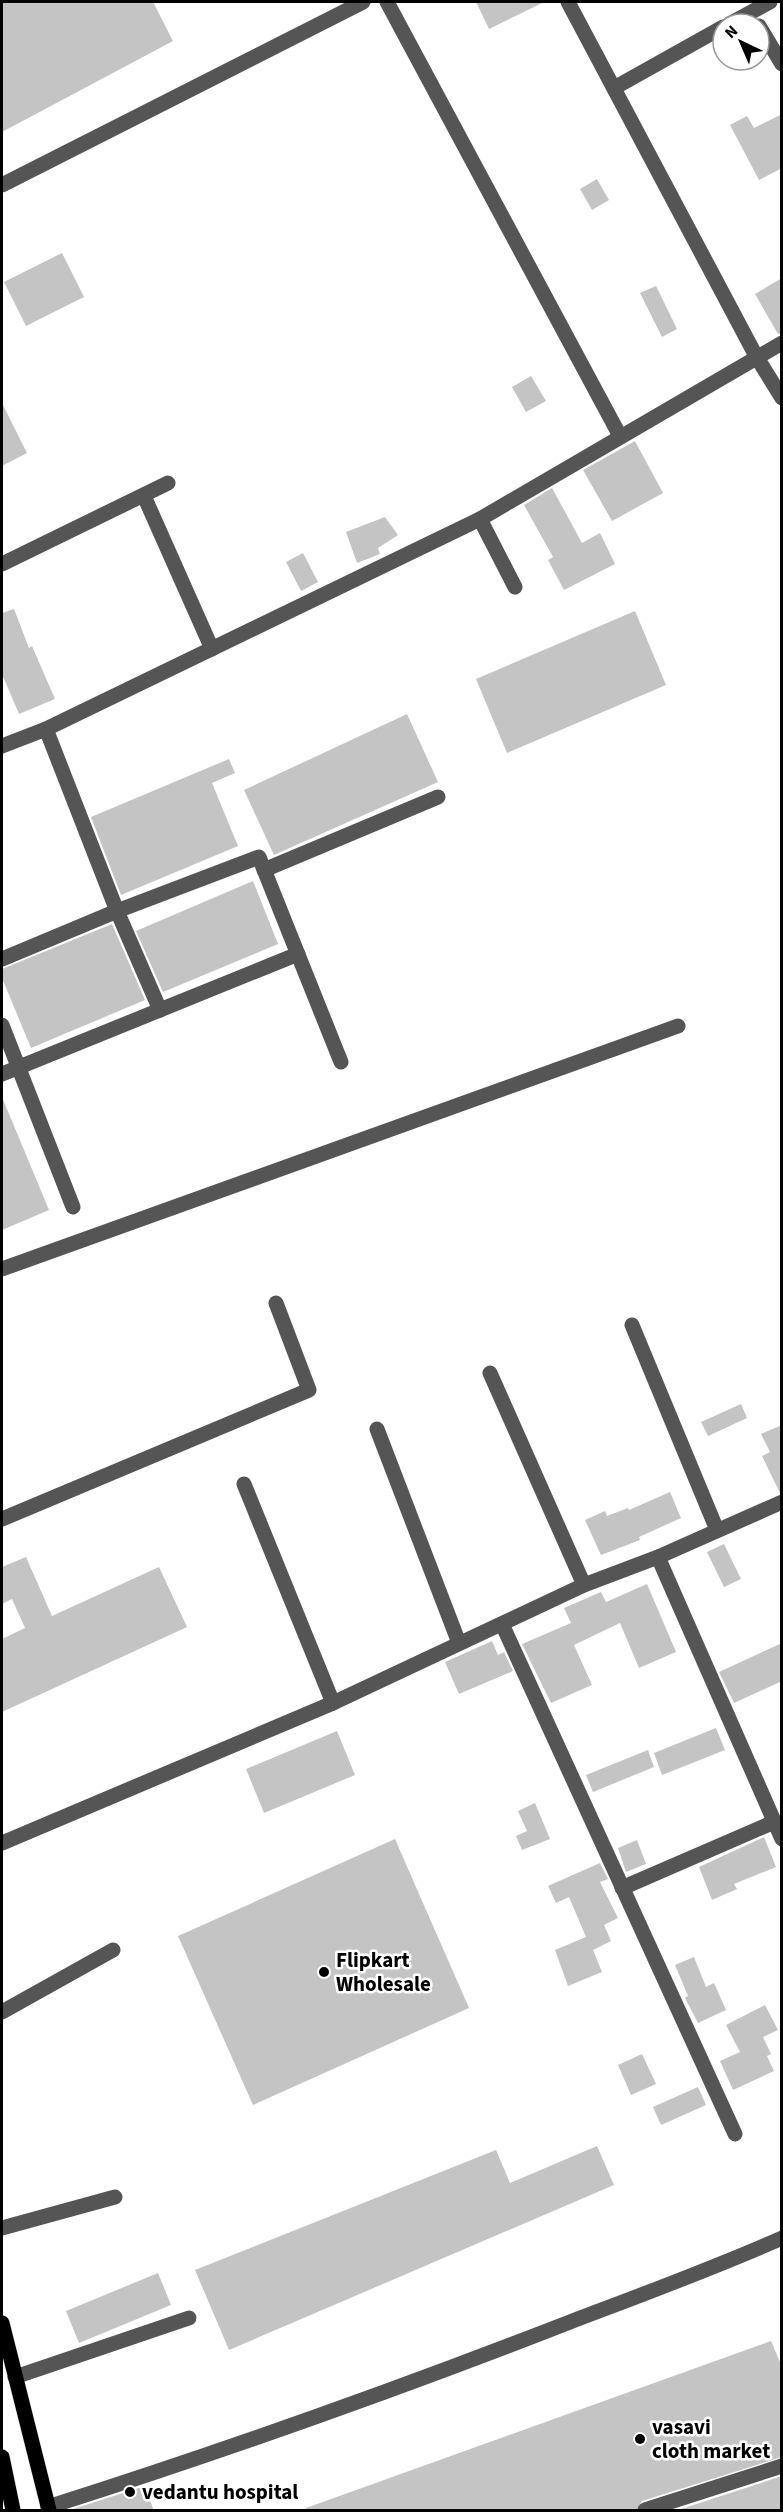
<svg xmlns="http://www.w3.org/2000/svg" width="783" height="2512" viewBox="0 0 783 2512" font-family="'Source Sans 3',sans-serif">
<rect width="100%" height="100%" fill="#fff"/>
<g fill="#c4c4c4">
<path d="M2,2h151l20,39 -171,91z"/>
<path d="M476,2h68l-55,27z"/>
<path d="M782,114v54l-23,12 -29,-55 17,-9 7,12z"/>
<path d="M597,179l12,21 -17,10 -12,-21z"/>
<path d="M62,253l22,44 -58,29 -22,-44z"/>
<path d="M782,278v55l-4,1 -23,-40z"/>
<path d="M656,286l21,43 -15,8 -22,-44z"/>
<path d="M531,376l15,25 -20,11 -14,-25z"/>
<path d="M2,403l25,50 -25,13z"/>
<path d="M635,441l28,52 -51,28 -29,-51z"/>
<path d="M552,488l30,55 18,-10 15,31 -51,26 -16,-30 5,-3 -29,-52z"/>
<path d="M385,517l13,18 -20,13 2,6 -23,9 -11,-31z"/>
<path d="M303,553l15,29 -17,9 -15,-29z"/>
<path d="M14,609l15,39 3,-2 23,53 -36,15 -17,-40v-61z"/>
<path d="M635,611l31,74 -159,68 -31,-74z"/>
<path d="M407,714l31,68 -164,73 -30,-65z"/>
<path d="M229,759l6,14 -23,10 26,63 -117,49 -30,-78z"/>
<path d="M253,881l25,63 -115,48 -27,-61z"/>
<path d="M112,924l33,76 -114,48 -29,-70v-9z"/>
<path d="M2,1097l47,113 -47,20z"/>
<path d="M741,1404l6,14 -39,18 -7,-14z"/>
<path d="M782,1425v67l-2,1 -18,-37 8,-4 -9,-18z"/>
<path d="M670,1492l11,26 -42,19 1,3 -39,15 -16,-35 20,-9 2,5 21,-8 1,2z"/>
<path d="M724,1544l17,35 -17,8 -17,-35z"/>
<path d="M26,1557l26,59 107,-49 28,60 -185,85v-73l23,-11 -13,-29 -10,5v-37z"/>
<path d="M647,1584l29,68 -37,16 -19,-45 -46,22 18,40 -41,18 -29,-59 49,-21 -7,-15 37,-16 5,10z"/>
<path d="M492,1641l6,14 6,-3 9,19 -54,23 -14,-32z"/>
<path d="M782,1643v38l-48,22 -15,-31z"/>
<path d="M716,1728l9,22 -63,25 -8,-22z"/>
<path d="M337,1731l18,44 -91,38 -18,-44z"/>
<path d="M648,1750l6,17 -61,25 -7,-17z"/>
<path d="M535,1803l15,36 -28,11 -6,-14 11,-5 -9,-20z"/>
<path d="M764,1837l12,30 -42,17 3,5 -25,11 -13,-33z"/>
<path d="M395,1839l74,169 -216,97 -75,-169z"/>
<path d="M637,1840l9,24 -20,8 -8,-24z"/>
<path d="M600,1863l8,16 -8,3 18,36 -14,7 7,16 -18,9 9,22 -34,14 -13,-36 31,-13 -17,-40 -13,6 -8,-17z"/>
<path d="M694,1957l12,30 8,-4 12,27 -28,13 -13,-25 3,-2 -13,-31z"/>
<path d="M765,2005l13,25 -15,7 8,17 -4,2 7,15 -41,19 -13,-29 20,-9 -14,-27z"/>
<path d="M642,2054l14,30 -25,11 -13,-30z"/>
<path d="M698,2087l8,18 -45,20 -8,-18z"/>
<path d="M597,2146l17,39 -385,165 -34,-80 301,-120 14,33z"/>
<path d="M158,2273l13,32 -92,38 -13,-32z"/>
<path d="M771,2341l11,26v90l-140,44 -6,10h-329l-1,-3z"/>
<path d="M782,2476v35h-107z"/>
<path d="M145,2486l9,25h-84v-1z"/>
</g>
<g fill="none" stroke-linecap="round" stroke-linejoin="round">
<g stroke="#dbdbdb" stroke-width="16">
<g id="major">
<path d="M2,2323l47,187"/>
<path d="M2,2457l11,53"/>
</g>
</g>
<g stroke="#555" stroke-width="15">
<path d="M387,2l233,434"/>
<path d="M568,2l188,354 26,42"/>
<path d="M729,24l41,-22"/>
<path d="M759,26l23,38"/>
<path d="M614,88l109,-61"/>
<path d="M2,185l361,-183"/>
<path d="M144,496l68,153"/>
<path d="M480,519l35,68"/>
<path d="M2,564l166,-81"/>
<path d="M2,746l44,-17 434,-210 302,-176"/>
<path d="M264,870l174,-73"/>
<path d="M2,959l115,-48 -71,-182"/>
<path d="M160,1010l-43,-99 142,-54 82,205"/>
<path d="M2,1025l71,182"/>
<path d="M2,1074l296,-120"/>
<path d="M2,1269l676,-243"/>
<path d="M632,1325l85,205"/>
<path d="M490,1373l94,212"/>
<path d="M377,1429l82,214"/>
<path d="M244,1484l89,219"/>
<path d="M2,1519l307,-129 -33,-87"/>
<path d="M658,1557l124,282"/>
<path d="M502,1624l233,510"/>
<path d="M2,1843l331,-140 251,-118 74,-28 124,-55"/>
<path d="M622,1888l152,-66"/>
<path d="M2,2012l111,-62"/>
<path d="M2,2228l113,-31"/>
<path d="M15,2377l174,-59"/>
<path d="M48,2507c176,-56 350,-118 522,-185 71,-27 142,-53 212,-84"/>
<path d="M645,2510l137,-44"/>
</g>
<use href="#major" stroke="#000" stroke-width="15"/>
</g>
<g fill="#000" stroke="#fff" stroke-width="2">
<circle cx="324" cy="1972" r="6"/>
<circle cx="640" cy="2439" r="6"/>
<circle cx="130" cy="2492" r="6"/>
</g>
<g text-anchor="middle" stroke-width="5" stroke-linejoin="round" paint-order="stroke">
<g font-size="21" font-weight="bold" fill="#000" stroke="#fff" text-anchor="start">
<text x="336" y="1967">Flipkart<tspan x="336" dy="24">Wholesale</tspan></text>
<text x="652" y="2434">vasavi<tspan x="652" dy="24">cloth market</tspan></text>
<text x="142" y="2499">vedantu hospital</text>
</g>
</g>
<rect width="783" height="2512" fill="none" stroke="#000000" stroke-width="6"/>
<g transform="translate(741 42) rotate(316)"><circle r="28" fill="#ffffff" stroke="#999999" stroke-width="1.5"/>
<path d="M0-4.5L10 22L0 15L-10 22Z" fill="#000000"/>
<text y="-9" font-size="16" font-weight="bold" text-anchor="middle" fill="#000000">N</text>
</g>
</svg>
